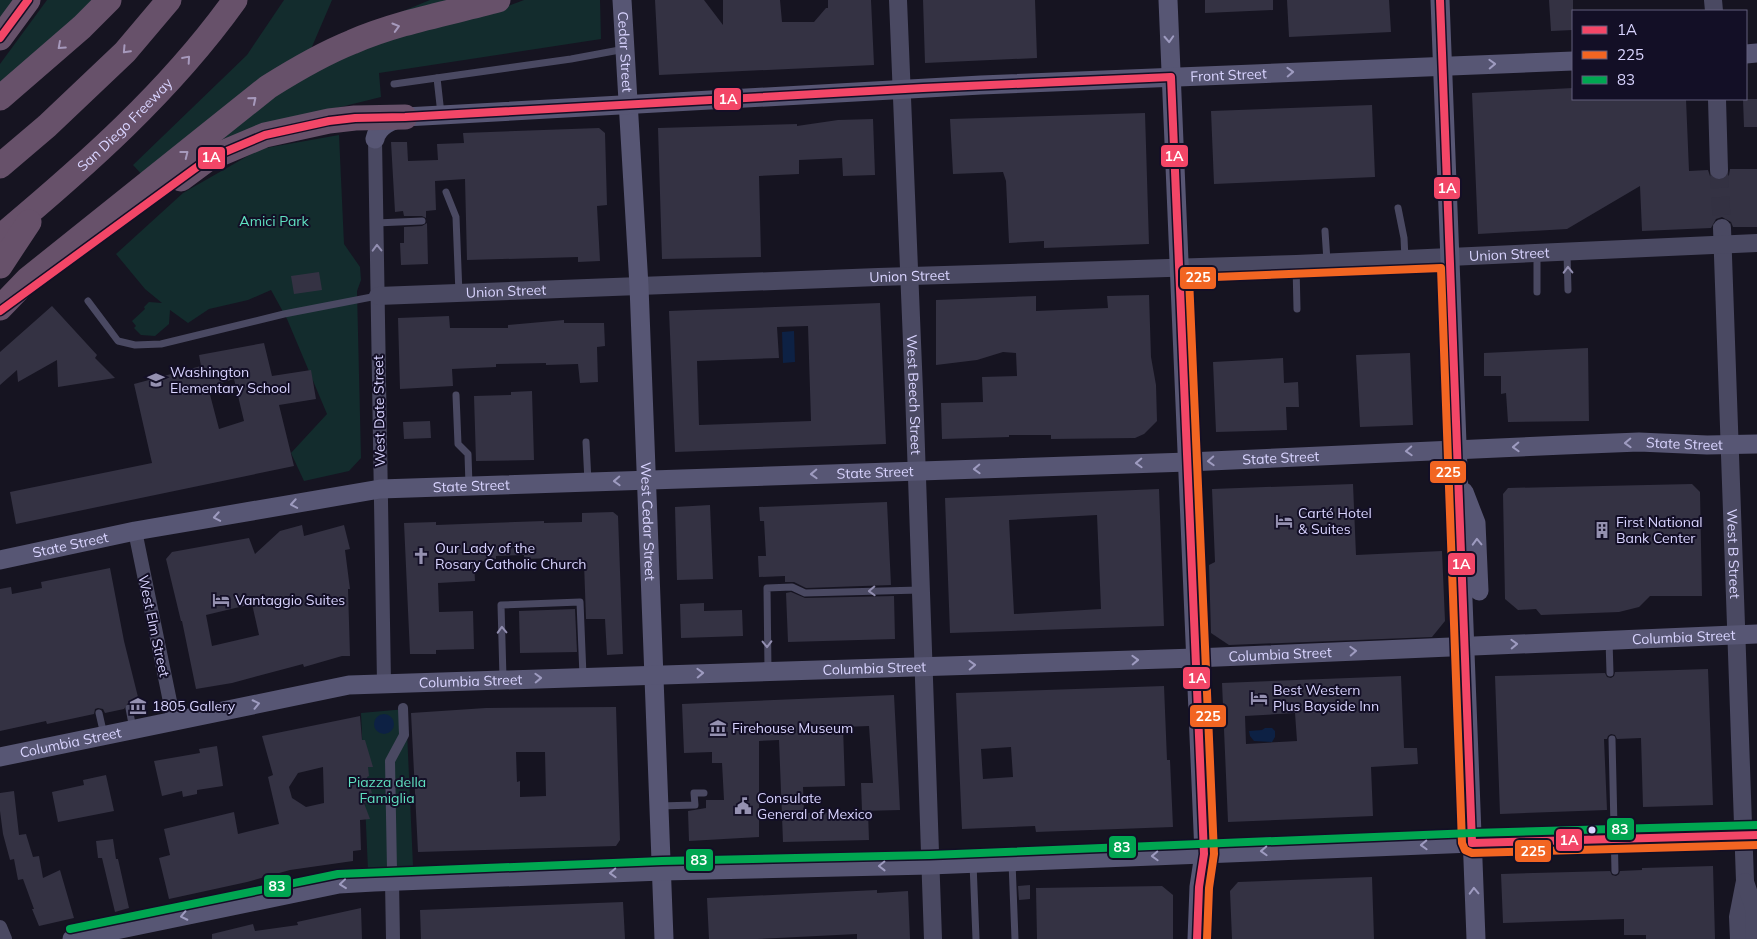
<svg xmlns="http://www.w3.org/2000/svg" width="1757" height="939" viewBox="0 0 1757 939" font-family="Mulish,sans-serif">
<rect width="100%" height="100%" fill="#161421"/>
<g fill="#132c2d">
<path d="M0,0h15l-15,19z"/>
<path d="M47,0h54l-101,86v-22z"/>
<path d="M284,0h48l-21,49 119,-49h42l-110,33 -216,146 -13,-14 114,-110z"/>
<path d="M524,0h76l1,39 -222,34 2,24 -109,27 -83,47c12,-12 24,-25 37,-37 41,-36 91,-68 142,-87 51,-19 106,-27 156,-47z"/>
<path d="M339,135l5,109 16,23 1,13 -4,11 4,167 -12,13 -45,10 -13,-28 36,-39 -40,-95 -16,-29 -23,10 -39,9 -21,14 -18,-13 -1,14 -14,12 -14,-1 -7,-7 2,-2 -4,-5 13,-12 -1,-2 5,-5 13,1 -17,-14 -29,-35 67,-61 77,-44z"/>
<path d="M406,709l7,157 -45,4 -7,-157z"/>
</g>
<g fill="#0d2144">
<path d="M794,331l1,31 -12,1 -1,-31z"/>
<circle cx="384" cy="724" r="10"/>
<path d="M1265,728h7l3,3v6l-3,5 -18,-1 -4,-5 -1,-5 13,-1z"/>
</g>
<g fill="#343243" fill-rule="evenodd">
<path d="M655,0h49l19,25v-25h57l2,22h32l12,-14h2v-8h43l3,65 -215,10z"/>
<path d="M923,0h112l2,58 -112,5z"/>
<path d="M1205,0h68v10l-68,3z"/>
<path d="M1287,0h102l2,32 -102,5z"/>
<path d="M1549,0h24v30l-22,1z"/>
<path d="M1573,88v11h113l3,72 19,-1 2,6 9,5 6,-2 4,-4 1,-6h27v58h-24l-2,-5 -9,-5 -6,2 -5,9 -69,3 -2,-45 -73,43 -89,5 -6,-141z"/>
<path d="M1743,99h14v28h-13z"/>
<path d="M1372,105l3,72 -161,7 -3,-73z"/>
<path d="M1145,113l4,131 -105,4v-7l-35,2 -3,-62 -3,-9 -50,2 -3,-55z"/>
<path d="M873,119l2,56 -32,1 -1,-18 -43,2v14l-40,2 2,81 -99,2 -4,-131 139,-4v2l41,-6z"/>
<path d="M599,128l6,5 2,72 -10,1 3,55 -22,1v-5l-111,3 -2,-81 -30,2 1,29 -10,1v7l-4,-2h-18l-1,-5 -8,1 -4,-70h16l1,19 30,-1 -1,-16 27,-1 -1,-10z"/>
<path d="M427,223l1,41 -27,1 -1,-22h4v-16l18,-1z"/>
<path d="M319,272l3,18 -28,4 -3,-18z"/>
<path d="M1149,295l2,62 5,28 1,36 -13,13 -9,4 -84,1v-4h-42v2l-67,2 -1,-36 42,-1 -1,-25 35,-1 -1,-23 -13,-1 -26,8 -41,5v-65l100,-4v15l72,-3 -1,-12z"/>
<path d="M880,303l6,141 -211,8 -6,-141zM808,326l3,95 -112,4 -2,-64 82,-3 -2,-31z"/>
<path d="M52,306l45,49 -2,3 20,20 -57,9 -1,-27 -39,22 -1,-12 -17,15v-33z"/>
<path d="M449,316l1,12h58v-3l56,-5v3h40l1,23 -8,1 1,35 -18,1 -2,-19 -32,1v-2l-50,1v3l-44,2 1,17 -53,3 -2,-71z"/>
<path d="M264,343l8,33 39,-6 5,29 -37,6 15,61 -278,58 -6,-32 142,-29 -18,-79 67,-18 -2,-11zM234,379l10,42 -25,8 -11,-42z"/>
<path d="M1588,348l1,73 -81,1 -2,-29 -5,1v-18h-17v-23z"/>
<path d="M1410,353l3,72 -53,2 -4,-72z"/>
<path d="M1283,358l1,25 14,-1 1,25h-13l1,23 -71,2 -3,-70z"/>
<path d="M532,391l2,69 -58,1 -2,-65 37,-1v-3z"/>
<path d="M430,421l1,17 -27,1 -1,-17z"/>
<path d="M1353,484l3,71 86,-4 3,70 -13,16 -203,8 -18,-12 -2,-68 6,-3 -3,-73z"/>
<path d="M1692,484l8,8 2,104h-52l-11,11 -20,5 -78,3 -5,-6 -18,1 -13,-11 -2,-105 5,-6z"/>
<path d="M1159,489l5,137 -214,7 -5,-135zM1097,515l4,94 -87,5 -5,-94z"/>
<path d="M887,502l4,83 -85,3 -12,-6h-9v-6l-26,1 -1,-21h8l-2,-35h-4l-1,-14z"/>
<path d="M710,505l3,74 -36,1 -2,-73z"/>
<path d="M613,512l5,4 5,138 -16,1 -2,-36h-19l-2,-56 -28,1v-6l-32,1v-4l-28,1v3h-9v2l-13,1 1,19 -37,2 1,29 34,-1 1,38 -38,1v4h-26l-6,-131 32,-1v3l108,-4v2l38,-1v-9z"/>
<path d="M302,525l2,11 40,-11 6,24 -5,1 5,39h-2l2,67h-8l-38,11 -1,-3 -71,19 -36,6 -14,-68h-1l-15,-62 6,-7 77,-14 6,16 25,-23zM252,604l7,31 -47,11 -6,-31z"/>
<path d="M110,568l14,73 16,64 -6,2 -3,-4h-3l-4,6 -19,4 -2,-4 -5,-1 -3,1 -1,5 -47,10 -1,-3 -46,10v-142l11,-2 1,7 30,-6 -1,-6z"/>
<path d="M791,592l14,6 89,-2 1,43 -107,3 -2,-49z"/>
<path d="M704,603v8l38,-1 1,26 -62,2 -1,-34z"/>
<path d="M575,609l2,43 -57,1 -1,-42z"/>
<path d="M1708,669l5,136 -70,2 -2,-69 -24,1 -2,-4 -4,-1 -3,2 -1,3h-3l3,71 -107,4 -5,-138 110,-3 2,4 4,1 3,-2 1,-4z"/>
<path d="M1401,676l3,72h13l1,16 -47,3 2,49 -145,6 -6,-139zM1295,713l2,28 -51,3 -1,-28z"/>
<path d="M1164,686l3,74h3l3,67 -137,5 -1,-6 -73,3 -6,-136zM1011,747l2,30 -30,2 -2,-30z"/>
<path d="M894,695l6,115 -38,1 -1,-28h12l-4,-57 -26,1 2,59 -42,1 1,26 64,-1 1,28 -86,2 -4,-102 -20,1v96l-70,4 -1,-30 18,-3v-8h18l-2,-37h-10v-11l-28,1 -2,-49z"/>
<path d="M616,707l4,133 -4,6 -198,6 -7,-139 75,-5zM516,752h29l1,44 -26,1v-16l-3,1z"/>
<path d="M360,716l2,24h3l8,27h-5l1,9 -2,1 5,16 -7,1 3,8 -4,1 6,16 -10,1 1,30 -8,1v10l-63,9 -43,12 -78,17 -10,-41 11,-3 -6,-26 70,-17 4,22 41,-10 -11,-47 5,-2 -11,-39zM323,767l1,36 -18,4 -14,-9 -3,-11 9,-14z"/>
<path d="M217,746l6,40 -26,4v4l-14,3 -1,-6 -20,5 -8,-35 46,-8 -1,-4z"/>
<path d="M106,775l8,36 -56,11 -6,-30 32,-7 -1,-5z"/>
<path d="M14,791l5,44 7,-1 7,23 6,-1 4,22 17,-8 14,48 -35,8 -7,-17h2l-11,-30 -5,1 -4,-21 -4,1 -7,-26 -3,-23v-18z"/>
<path d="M113,839l3,20h2l11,49 -14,4 -13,-54h-4l-2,-17z"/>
<path d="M1713,866l2,73h-69v-4h-22v-16l-121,4 -2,-49 109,-3 2,4 4,1 3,-2 1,-3 22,-1v-2z"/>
<path d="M1372,877l2,62h-142l-2,-48 8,-9z"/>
<path d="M1030,885v14l-11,1 -1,-14z"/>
<path d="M1162,886l11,9v44h-136l-1,-51z"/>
<path d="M877,890v3l31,-2 2,48h-53v-5l-100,5h-48l-2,-41z"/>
<path d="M623,902l2,37h-204l-1,-29z"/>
<path d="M361,908l1,31h-150v-5l41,-10 2,7 43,-6 -1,-3z"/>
</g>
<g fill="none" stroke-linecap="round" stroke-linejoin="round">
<path stroke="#333142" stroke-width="18" stroke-dasharray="18 9" stroke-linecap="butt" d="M1719,170l3,58"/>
<g stroke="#4a4962" stroke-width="7">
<path d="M437,78l4,36"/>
<path d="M394,84l177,-25 54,-10"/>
<path d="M446,192l10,25 3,77"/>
<path d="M1398,208l6,30 1,21"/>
<path d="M376,223l46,-2"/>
<path d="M1325,231l2,30"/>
<path d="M1537,253v39"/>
<path d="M1567,253l1,37"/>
<path d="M1296,265l1,44"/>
<path d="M88,301l30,40 17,4 26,-1 123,-30 93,-18"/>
<path d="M456,395l2,49 10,10 1,32"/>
<path d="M586,442l2,40"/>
<path d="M1609,640l1,33"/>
<path d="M768,670l-1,-82 25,-1 13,6 115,-3"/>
<path d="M503,678l-2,-73 79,-3 3,74"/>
<path d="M129,708l4,21"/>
<path d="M99,713l5,22"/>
<path d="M1612,739l3,132"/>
<path d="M660,806l35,-1 -1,-12h10"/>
<path d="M1012,862l3,77"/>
<path d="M973,863l3,76"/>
</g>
<path stroke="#4a4962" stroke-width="10" d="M392,870l-2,-109 14,-26 -1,-27"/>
<g stroke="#4a4962" stroke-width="14">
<path d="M375,139l9,544"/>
<path d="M135,531l39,190"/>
<path d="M392,881l1,58"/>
<path d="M0,927l5,12"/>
</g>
<g stroke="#4a4962" stroke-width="18">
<path id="s1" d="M898,0l16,391 19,548"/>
<path d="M1713,0l1,11"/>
<path d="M1717,99l2,71"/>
<path id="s2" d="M1722,228l23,653 -7,36 1,22"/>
<path id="s3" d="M378,296l500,-19 418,-13 461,-21"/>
<path d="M1745,882l9,26 1,31"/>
</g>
<g stroke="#575674" stroke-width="19">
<path id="s4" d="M622,0l17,286 25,653"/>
<path d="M1168,0l36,854 -5,33 -2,52"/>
<path d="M1440,0l36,939"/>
<path d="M1746,54l11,-1"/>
<path id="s5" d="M375,139c3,-14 17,-19 30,-22l576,-32 592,-24"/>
<path d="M1464,492l12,31 3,68"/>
<path id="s6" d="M0,560l135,-29 245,-42 808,-27 376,-17 75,-3 68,3 50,-1"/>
<path id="s7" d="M0,757l349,-72 846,-27 562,-24"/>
<path d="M72,939l267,-55 35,-2 288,-11 268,-6 542,-22 285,-8"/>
</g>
<g stroke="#67516a" stroke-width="25">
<path d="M0,38l28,-38"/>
<path d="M0,98l82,-71 27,-27"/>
<path d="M0,166l47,-40 78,-74 44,-52"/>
<path d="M181,179l27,-20 57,-24 64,-14 26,-3 50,-1"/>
<path id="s8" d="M0,237c85,-71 170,-146 235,-237"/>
<path d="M0,266l29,-44"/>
<path d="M0,308l28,-29 240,-192c27,-17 54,-33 84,-45 46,-20 98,-29 146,-42"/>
</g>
<g stroke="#130f26" stroke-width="11">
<g id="bus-1">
<path d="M1440,0l32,843 285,-8"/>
<path d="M0,38l28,-38"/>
<path d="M0,311l208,-152 57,-24 64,-14 26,-3 50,-1 518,-29 248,-11 33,777 -5,33 -2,52"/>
</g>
</g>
<g stroke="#130f26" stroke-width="11">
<path id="bus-2" d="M1207,939l2,-51 5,-34 -25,-576 252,-10 21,575 3,7 7,3 285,-8"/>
</g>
<g stroke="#130f26" stroke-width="11">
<path id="bus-3" d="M70,929l268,-55 324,-13 268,-6 542,-22 285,-8"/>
</g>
<use href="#bus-1" stroke="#f34667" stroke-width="8"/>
<use href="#bus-2" stroke="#f26522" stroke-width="8"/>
<use href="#bus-3" stroke="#00a651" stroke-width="8"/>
</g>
<defs><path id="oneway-chevron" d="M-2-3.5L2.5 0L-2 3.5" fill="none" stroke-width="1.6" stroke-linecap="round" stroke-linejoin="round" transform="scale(1.25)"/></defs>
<g stroke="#a699bc">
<use href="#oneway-chevron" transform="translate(396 27) rotate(-16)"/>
<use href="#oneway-chevron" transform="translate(61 46) rotate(138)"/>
<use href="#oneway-chevron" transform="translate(126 50) rotate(133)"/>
<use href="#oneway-chevron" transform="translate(187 59) rotate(-49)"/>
<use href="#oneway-chevron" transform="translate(253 100) rotate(-40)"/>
<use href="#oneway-chevron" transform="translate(185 154) rotate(-38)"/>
</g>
<g stroke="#9e9bc0">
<use href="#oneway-chevron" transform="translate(1169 39) rotate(87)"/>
<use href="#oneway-chevron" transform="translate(1492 64) rotate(-2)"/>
<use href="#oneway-chevron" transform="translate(1290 72) rotate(-2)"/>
<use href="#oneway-chevron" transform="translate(1628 443) rotate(178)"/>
<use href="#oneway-chevron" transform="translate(1516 447) rotate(178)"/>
<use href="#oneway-chevron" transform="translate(1409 451) rotate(177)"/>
<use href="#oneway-chevron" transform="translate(1211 461) rotate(177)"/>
<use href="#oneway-chevron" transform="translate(1139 463) rotate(178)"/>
<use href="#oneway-chevron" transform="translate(977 469) rotate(178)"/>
<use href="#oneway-chevron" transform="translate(814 474) rotate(178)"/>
<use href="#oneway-chevron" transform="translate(617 481) rotate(178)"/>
<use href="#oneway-chevron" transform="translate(294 504) rotate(170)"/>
<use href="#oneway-chevron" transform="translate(217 517) rotate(170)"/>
<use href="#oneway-chevron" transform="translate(1477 542) rotate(-92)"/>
<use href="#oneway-chevron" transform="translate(1514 644) rotate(-2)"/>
<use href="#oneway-chevron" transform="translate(1353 651) rotate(-3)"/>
<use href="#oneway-chevron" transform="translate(1135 660) rotate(-2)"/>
<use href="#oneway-chevron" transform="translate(972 665) rotate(-2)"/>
<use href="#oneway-chevron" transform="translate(700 673) rotate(-2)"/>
<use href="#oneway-chevron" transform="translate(538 678) rotate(-2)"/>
<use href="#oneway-chevron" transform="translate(256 704) rotate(-12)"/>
<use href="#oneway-chevron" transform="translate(1424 845) rotate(178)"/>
<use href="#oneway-chevron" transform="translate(1264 851) rotate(178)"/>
<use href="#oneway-chevron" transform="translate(1155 856) rotate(178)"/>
<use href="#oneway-chevron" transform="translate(882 866) rotate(179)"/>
<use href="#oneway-chevron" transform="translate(613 873) rotate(178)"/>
<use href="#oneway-chevron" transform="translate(343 884) rotate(174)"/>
<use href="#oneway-chevron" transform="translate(1474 891) rotate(-92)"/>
<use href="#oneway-chevron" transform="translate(184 916) rotate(168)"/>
</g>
<g stroke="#928eb0">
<use href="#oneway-chevron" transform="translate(377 248) rotate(-91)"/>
<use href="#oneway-chevron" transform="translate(1568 270) rotate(-91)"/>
<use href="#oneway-chevron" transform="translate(872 591) rotate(178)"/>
<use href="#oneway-chevron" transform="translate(502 630) rotate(-92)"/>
<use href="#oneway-chevron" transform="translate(767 644) rotate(89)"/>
</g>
<defs>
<g id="school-bare" transform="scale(1.35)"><path d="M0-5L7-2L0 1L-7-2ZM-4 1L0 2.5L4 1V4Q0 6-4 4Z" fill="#9591b1" stroke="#130f26" stroke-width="2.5" paint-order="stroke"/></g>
<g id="hotel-bare" transform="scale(1.35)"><path d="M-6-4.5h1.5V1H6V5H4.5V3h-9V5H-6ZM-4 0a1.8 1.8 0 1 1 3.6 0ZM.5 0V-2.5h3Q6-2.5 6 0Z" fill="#9591b1" stroke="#130f26" stroke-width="2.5" paint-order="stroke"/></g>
<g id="building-bare" transform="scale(1.35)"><path d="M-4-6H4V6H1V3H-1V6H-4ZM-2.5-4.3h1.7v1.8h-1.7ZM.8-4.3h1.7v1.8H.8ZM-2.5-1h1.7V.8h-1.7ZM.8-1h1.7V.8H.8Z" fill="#9591b1" stroke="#130f26" stroke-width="2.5" paint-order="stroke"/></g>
<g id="church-bare" transform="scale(1.35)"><path d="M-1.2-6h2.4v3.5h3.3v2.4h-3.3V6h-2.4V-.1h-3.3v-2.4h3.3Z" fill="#9591b1" stroke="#130f26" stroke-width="2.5" paint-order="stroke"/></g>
<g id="museum-bare" transform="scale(1.35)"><path d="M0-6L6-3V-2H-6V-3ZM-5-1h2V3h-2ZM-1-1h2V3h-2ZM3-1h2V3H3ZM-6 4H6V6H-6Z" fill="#9591b1" stroke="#130f26" stroke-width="2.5" paint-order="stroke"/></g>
<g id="civic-bare" transform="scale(1.35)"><path d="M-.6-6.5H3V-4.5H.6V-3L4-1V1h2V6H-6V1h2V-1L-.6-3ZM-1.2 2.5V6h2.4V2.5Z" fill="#9591b1" stroke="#130f26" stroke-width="2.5" paint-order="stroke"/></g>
</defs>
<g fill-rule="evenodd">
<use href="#school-bare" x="156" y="380"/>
<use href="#hotel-bare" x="1284" y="521"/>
<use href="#building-bare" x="1602" y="530"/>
<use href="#church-bare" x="421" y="556"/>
<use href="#hotel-bare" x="221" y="600"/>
<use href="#hotel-bare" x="1259" y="698"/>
<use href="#museum-bare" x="138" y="706"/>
<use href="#museum-bare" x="718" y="728"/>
<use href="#civic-bare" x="743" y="806"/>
</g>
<circle fill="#d9d4ff" stroke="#130f26" stroke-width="2" cx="1592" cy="830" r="4.5"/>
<g text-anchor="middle" stroke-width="4" stroke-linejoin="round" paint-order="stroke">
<g font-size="14" fill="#d9d4ff" stroke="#130f26">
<text dy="5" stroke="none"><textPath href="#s4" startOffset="52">Cedar Street</textPath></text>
<text dy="5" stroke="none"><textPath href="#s5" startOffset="864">Front Street</textPath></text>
<text dy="5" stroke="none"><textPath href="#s8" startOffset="168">San Diego Freeway</textPath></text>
<text dy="5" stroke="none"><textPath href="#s3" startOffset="1132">Union Street</textPath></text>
<text dy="5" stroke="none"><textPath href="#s3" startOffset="532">Union Street</textPath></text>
<text dy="5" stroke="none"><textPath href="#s3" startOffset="128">Union Street</textPath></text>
<text dy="5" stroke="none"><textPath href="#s1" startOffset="395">West Beech Street</textPath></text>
<text transform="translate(379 411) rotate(-91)" y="5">West Date Street</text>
<text dy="5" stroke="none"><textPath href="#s6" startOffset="1692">State Street</textPath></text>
<text dy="5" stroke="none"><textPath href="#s6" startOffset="1288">State Street</textPath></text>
<text dy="5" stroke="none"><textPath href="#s6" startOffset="882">State Street</textPath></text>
<text dy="5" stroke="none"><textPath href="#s6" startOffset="478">State Street</textPath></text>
<text dy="5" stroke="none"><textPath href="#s4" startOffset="522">West Cedar Street</textPath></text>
<text dy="5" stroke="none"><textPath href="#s6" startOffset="72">State Street</textPath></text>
<text dy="5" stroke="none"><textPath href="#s2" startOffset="326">West B Street</textPath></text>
<text transform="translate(154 626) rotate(78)" y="5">West Elm Street</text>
<text dy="5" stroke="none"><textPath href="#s7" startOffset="1692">Columbia Street</textPath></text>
<text dy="5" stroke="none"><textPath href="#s7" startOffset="1288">Columbia Street</textPath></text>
<text dy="5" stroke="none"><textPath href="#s7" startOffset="882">Columbia Street</textPath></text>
<text dy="5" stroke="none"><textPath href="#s7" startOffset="478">Columbia Street</textPath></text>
<text dy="5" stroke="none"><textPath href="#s7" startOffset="72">Columbia Street</textPath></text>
</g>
<g font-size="14" fill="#5fe0c0" stroke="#130f26">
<text x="274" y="226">Amici Park</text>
<text x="387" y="787">Piazza della<tspan x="387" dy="16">Famiglia</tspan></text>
</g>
<g font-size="14" fill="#d9d4ff" stroke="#130f26" text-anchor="start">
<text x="170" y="377">Washington<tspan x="170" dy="16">Elementary School</tspan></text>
<text x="1298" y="518">Carté Hotel<tspan x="1298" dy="16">&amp; Suites</tspan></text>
<text x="1616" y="527">First National<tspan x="1616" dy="16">Bank Center</tspan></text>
<text x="435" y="553">Our Lady of the<tspan x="435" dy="16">Rosary Catholic Church</tspan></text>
<text x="235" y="605">Vantaggio Suites</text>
<text x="1273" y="695">Best Western<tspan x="1273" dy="16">Plus Bayside Inn</tspan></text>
<text x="152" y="711">1805 Gallery</text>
<text x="732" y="733">Firehouse Museum</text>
<text x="757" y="803">Consulate<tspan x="757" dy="16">General of Mexico</tspan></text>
</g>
</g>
<g stroke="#130f26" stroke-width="2">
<rect x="713" y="87" width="29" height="24" rx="5" fill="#f34667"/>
<rect x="1160" y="144" width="29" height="24" rx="5" fill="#f34667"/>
<rect x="197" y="146" width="29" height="24" rx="5" fill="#f34667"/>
<rect x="1433" y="176" width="28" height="24" rx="5" fill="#f34667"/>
<rect x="1179" y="266" width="38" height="24" rx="5" fill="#f26522"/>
<rect x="1429" y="460" width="38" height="24" rx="5" fill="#f26522"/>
<rect x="1447" y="552" width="29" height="24" rx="5" fill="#f34667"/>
<rect x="1182" y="666" width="29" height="24" rx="5" fill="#f34667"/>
<rect x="1189" y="704" width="38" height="24" rx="5" fill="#f26522"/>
<rect x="1606" y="817" width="29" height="24" rx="5" fill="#00a651"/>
<rect x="1555" y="828" width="28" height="24" rx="5" fill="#f34667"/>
<rect x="1108" y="835" width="29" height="24" rx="5" fill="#00a651"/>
<rect x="1514" y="839" width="38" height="24" rx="5" fill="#f26522"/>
<rect x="685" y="848" width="29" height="24" rx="5" fill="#00a651"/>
<rect x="263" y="874" width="29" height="24" rx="5" fill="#00a651"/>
</g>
<g font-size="14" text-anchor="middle" font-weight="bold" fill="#fff">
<text x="728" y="104">1A</text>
<text x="1174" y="161">1A</text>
<text x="211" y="162">1A</text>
<text x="1447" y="193">1A</text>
<text x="1198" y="282">225</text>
<text x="1448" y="477">225</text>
<text x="1461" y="569">1A</text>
<text x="1197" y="683">1A</text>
<text x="1208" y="721">225</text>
<text x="1620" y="834">83</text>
<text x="1569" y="845">1A</text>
<text x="1122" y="852">83</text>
<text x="1533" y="856">225</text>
<text x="699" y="865">83</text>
<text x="277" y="891">83</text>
</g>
<rect x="1572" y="10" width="175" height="90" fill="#130f26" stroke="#625e7d"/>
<rect x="1582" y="26" width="25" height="8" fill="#f34667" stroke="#625e7d"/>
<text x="1617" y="35" font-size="15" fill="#d9d4ff">1A</text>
<rect x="1582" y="51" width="25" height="8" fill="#f26522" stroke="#625e7d"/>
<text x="1617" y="60" font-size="15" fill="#d9d4ff">225</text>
<rect x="1582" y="76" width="25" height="8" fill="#00a651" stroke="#625e7d"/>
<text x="1617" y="85" font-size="15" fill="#d9d4ff">83</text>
</svg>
